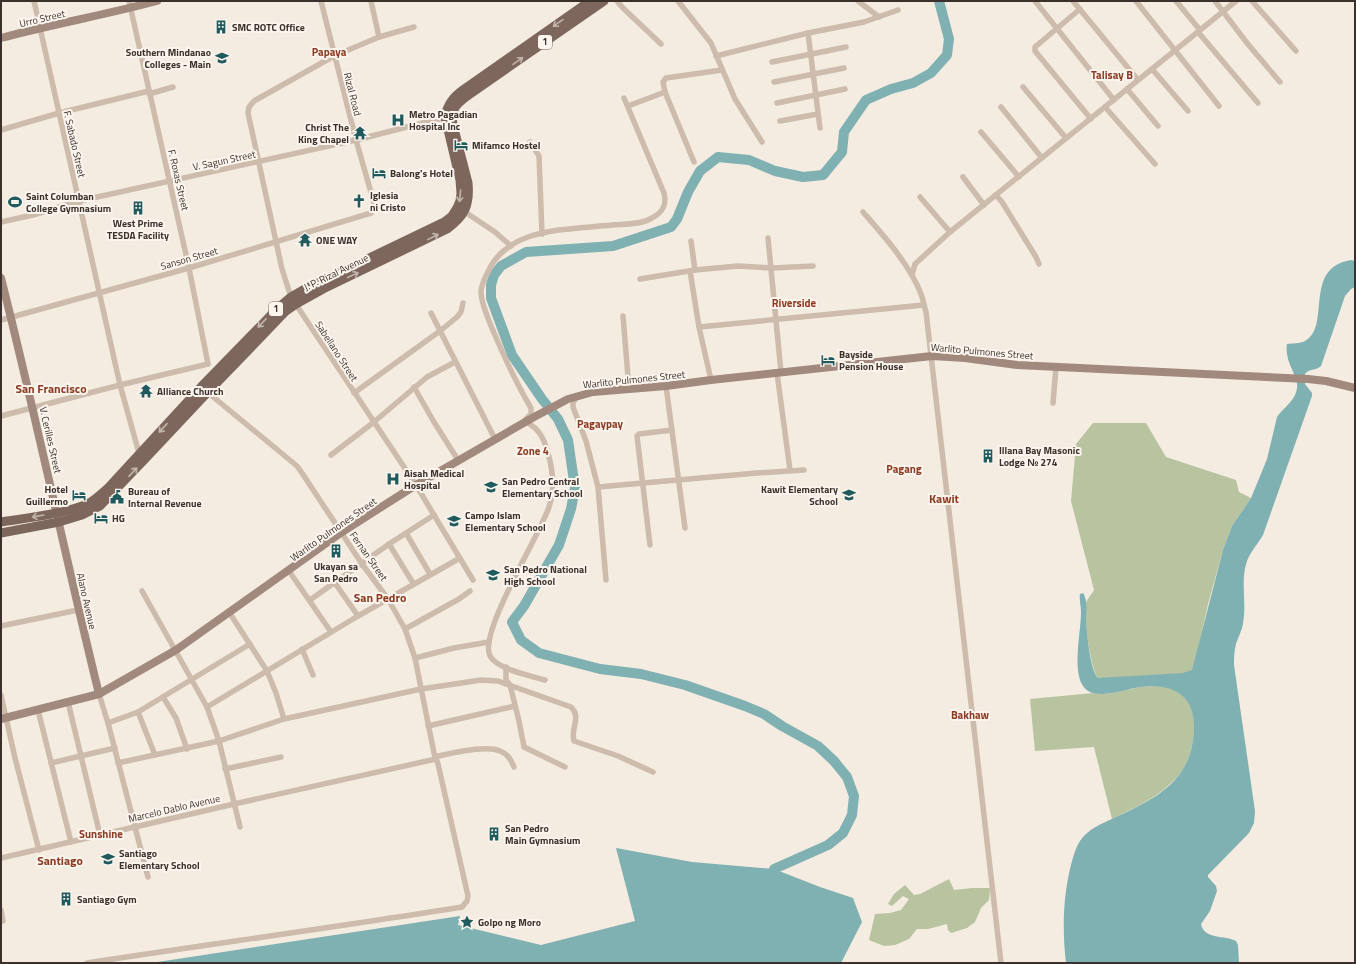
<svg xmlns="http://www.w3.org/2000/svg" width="1356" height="964" viewBox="0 0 1356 964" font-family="'Titillium Web',sans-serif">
<rect width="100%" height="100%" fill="#f4ebe1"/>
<g fill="#b8c4a0">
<path d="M1093,423h53l20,34 70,23 3,12 12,6 -19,28 -9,24 -15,54 -14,63 -2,3 -5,3 -86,6 -3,-1c-7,-6 -15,-65 -12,-75 1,-4 6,-9 8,-13l-23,-89 5,-57z"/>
<path d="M1140,687c14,-1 30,-2 42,7 21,17 12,64 -4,82 -17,20 -42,31 -66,43l-18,-72 -59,4 -5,-52 63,-6 14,1z"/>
<path d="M949,879l5,11 18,-2h18l-1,12 -8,8 -6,14 -8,6 -16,5 -3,-3 -1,-6 -19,5h-11l-8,10 -14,6 -11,1 -15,-6 6,-26 15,-1 11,-3 8,-11 -6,-3 -11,10 -4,-2 6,-10 11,-9 9,10 6,-1z"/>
</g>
<g fill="#7fb0b2">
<path d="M1351,260l4,1v26l-4,2 -6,7 -24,70c-5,5 -12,2 -16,8v10l7,9v3l-49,139c-5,9 -13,17 -16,26 -7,20 0,42 -4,62 -1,8 -5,14 -7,21 -2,7 -2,14 -2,21l21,146 -1,12 -5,10 -41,42v2l8,9 1,5 -7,20 -9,13c3,16 24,11 35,17l2,4 1,18h-173c-4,-34 -3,-69 6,-102 2,-7 4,-14 8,-20 8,-12 21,-17 34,-23 42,-20 78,-36 80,-89 1,-35 -22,-46 -54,-42 -14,2 -47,15 -57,-1 -11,-16 -2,-54 -2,-74 0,-6 -2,-12 -1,-18l3,-1c5,7 3,19 3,27 1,12 4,51 12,58l85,-5 9,-3 31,-120 9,-24 19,-28 12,-29 4,-10 10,-42c5,-8 14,-13 18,-22 6,-13 -2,-21 -6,-33 -2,-6 -3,-12 -2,-18 6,-1 12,0 18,-3 27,-15 -3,-73 46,-81z"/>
<path d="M616,848l76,14 82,7 46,18 33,11 9,24 -21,41h-690l309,-47 -2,9 83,20 94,-24z"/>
</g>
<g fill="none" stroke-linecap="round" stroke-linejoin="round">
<path stroke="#7fb0b2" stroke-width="10" d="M774,869l54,-24 15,-12 9,-18 2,-19 -7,-19 -13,-16 -16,-15 -36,-20 -18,-12 -19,-8 -60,-21 -44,-11 -41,-5 -61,-16 -18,-13 -9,-18 12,-16 35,-61 12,-36 4,-21 -7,-48 -10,-21 -16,-20 -30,-44 -21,-57v-13l3,-10 7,-9 25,-14 87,-6 58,-19 6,-8 11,-27 12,-21 18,-14 31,3 26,11 28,6 20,-2 19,-23 2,-20 22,-32 25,-11 22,-6 18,-10 16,-18 2,-16 -10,-38"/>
<g stroke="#cdbbac" stroke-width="5.5">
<path d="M34,1l86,384 19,68 2,1"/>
<path d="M129,1l60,267 19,96"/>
<path d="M371,1l8,36"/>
<path d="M617,1l6,7 38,36"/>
<path d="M678,1l33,42 24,56 27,43"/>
<path d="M858,1l21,16"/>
<path d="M1035,1l79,99"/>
<path d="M1073,1l65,79"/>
<path d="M1136,1l83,105"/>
<path d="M1176,1l24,29"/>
<path d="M1215,1l32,42 33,39"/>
<path d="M1252,1l44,50"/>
<path d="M1080,9l-45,38v4l56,68"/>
<path d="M414,27l-35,10 -45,19 -80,45 -5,6 -1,6 34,156 9,28 125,188 57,95"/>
<path d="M1198,32l60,71"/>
<path d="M808,33l12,95"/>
<path d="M716,56l92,-23 56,-11 34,-12"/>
<path d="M772,62l74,-15"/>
<path d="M1152,69l36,42"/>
<path d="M774,82l70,-14"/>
<path d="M1023,87l43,51"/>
<path d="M1127,89l31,37"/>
<path d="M149,94l24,-7"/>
<path d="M777,103l68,-14"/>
<path d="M628,106l37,-14"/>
<path d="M1001,107l41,51"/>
<path d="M1105,107l50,57"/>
<path d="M780,121l38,-7"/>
<path d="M1,130l58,-17 90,-22"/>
<path d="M981,132l38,45"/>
<path d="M530,142l9,14 3,78"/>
<path d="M694,162l-29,-70 -2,-10 3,-4 56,-8"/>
<path d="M963,177l21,28"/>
<path d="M996,195l6,7 34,55 3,7"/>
<path d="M920,197l30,35"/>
<path d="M465,212l30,20 16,14"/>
<path d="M863,212c20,23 47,53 58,82 2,5 3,12 5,18l75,651"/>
<path d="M1,222l32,-7 46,-14 277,-61 90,-23"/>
<path d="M768,238l13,134"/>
<path d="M691,241l4,29"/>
<path d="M690,271l9,56 12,53"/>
<path d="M912,275l3,-11 35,-32 286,-231"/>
<path d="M640,279l55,-9 43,-4 34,2 41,-2"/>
<path d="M431,313l64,126"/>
<path d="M623,316l6,73"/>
<path d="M1,320l188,-52 182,-55 3,-6v-4l-18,-63 -35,-139"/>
<path d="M699,327l225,-22"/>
<path d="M777,373l13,97"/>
<path d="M666,386l19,142"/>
<path d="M414,387l20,35 24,38"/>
<path d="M354,393l86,-62 17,-14 4,-5 2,-9"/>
<path d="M577,397l-4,5v5l13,34 12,46 8,93"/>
<path d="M1053,403l3,-36"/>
<path d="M1,416l119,-31 88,-21"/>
<path d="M525,420l6,-6v-6c-16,-27 -30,-58 -42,-87 -3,-9 -8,-19 -8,-29 0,-7 4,-14 7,-20 7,-17 23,-29 40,-35 26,-9 56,-9 84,-12 12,-1 27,0 38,-6 13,-6 17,-14 14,-26l-40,-95"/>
<path d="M526,422c14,7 18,17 22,31 5,18 7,37 1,54 -9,28 -71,126 -59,149 7,13 41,20 55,24"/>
<path d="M331,455l43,-33 53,-45 28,-15"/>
<path d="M598,487l159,-14 47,-3"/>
<path d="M406,533l24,41"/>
<path d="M389,544l24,39"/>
<path d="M650,545l-13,-109 2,-2 33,-4"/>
<path d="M289,571l42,61"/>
<path d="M335,583l23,33"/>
<path d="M142,591l65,116 12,34 21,86"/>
<path d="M310,600l79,-56 45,-29"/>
<path d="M229,612l38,59 9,22 8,26"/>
<path d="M1,626l77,-16"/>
<path d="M405,629l54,-30 11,-8"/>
<path d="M302,649l11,26"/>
<path d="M415,658l39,-10 35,-6"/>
<path d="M506,667v13l4,5 9,36 5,26 41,20"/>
<path d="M99,694l9,29 40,154"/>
<path d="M1,695l14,63 24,92"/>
<path d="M163,697l13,21 11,31"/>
<path d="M68,702l32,133"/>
<path d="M207,707l151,-91 102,-58"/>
<path d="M38,710l33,132"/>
<path d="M138,712l17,43"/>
<path d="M108,723l30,-11 112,-68"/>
<path d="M428,726l87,-20"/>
<path d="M435,757c16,-4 51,-12 65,-6 8,3 11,9 14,16"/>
<path d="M51,763l64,-15"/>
<path d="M118,763l101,-22 65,-22 137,-30 60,-9 17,1 73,26c11,10 -1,22 3,34l44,15 35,16"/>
<path d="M225,769l56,-12"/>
<path d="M1,858l233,-54 202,-45"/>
<path d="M1,910l2,11"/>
<path d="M87,963c125,-19 250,-36 375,-56l5,-6 1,-5 -30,-132 -4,-11 -19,-95 -10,-29 -17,-30 -26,-35 -60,-91 -5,-7 -91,-75"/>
</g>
<g stroke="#a18a7d" stroke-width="8">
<path d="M1,38c52,-14 104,-23 156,-37"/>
<path d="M1,278c35,138 64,278 98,416"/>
<path d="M1,719l98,-25 77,-44 166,-118 74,-47 118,-68 34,-18 25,-7 73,-6 45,-6 221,-24 33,2 52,7 291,14 18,2 29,7"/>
</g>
<g stroke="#7d675c" stroke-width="9">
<path d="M1,522c25,-4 65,-8 88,-19 7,-4 13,-10 19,-15l93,-101 77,-79 13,-11 14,-8 139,-67 8,-6 5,-8 3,-7 1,-8 -1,-13 -15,-63c2,-12 8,-20 18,-27l127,-89"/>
<path d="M1,533l58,-11 23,-7 18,-9 46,-48 62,-66 78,-81 10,-7 27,-15 124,-60c18,-13 23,-24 21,-46l-15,-58c-3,-16 4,-22 17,-31l134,-93"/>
</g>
</g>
<defs><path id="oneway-shaft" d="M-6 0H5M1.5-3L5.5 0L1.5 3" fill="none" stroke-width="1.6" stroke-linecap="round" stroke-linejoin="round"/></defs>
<g stroke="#c2b5ac">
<use href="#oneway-shaft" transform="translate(558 23) rotate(145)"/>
<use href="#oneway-shaft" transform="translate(518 61) rotate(-35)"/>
<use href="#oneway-shaft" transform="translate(460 196) rotate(96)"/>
<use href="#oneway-shaft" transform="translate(433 237) rotate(-26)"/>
<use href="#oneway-shaft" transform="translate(353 275) rotate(-25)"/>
<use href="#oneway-shaft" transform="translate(262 323) rotate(134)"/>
<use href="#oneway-shaft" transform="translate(163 428) rotate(133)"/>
<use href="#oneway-shaft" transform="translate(133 472) rotate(-47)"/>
<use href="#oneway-shaft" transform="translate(38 516) rotate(170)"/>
</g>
<defs>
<g id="building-bare" transform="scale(1.08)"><path d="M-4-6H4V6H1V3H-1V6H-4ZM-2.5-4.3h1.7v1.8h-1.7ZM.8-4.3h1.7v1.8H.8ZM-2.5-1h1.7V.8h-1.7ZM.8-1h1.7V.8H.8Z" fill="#1f5a5e" stroke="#fbf5ee" stroke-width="2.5" paint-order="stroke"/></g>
<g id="university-bare" transform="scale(1.08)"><path d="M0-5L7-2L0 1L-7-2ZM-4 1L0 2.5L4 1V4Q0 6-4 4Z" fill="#1f5a5e" stroke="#fbf5ee" stroke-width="2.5" paint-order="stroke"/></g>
<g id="hospital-bare" transform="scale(1.08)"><path d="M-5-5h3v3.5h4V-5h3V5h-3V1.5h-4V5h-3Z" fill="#1f5a5e" stroke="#fbf5ee" stroke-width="2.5" paint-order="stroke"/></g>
<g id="temple-bare" transform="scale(1.08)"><path d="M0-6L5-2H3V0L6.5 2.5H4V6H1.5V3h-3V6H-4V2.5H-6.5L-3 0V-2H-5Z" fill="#1f5a5e" stroke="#fbf5ee" stroke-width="2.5" paint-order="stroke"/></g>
<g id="hotel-bare" transform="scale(1.08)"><path d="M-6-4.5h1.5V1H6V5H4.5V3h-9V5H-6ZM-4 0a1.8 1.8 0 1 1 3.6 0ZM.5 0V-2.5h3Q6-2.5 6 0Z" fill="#1f5a5e" stroke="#fbf5ee" stroke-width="2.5" paint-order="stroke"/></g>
<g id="church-bare" transform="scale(1.08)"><path d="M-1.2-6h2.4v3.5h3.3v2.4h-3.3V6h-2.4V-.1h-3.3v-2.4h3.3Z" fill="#1f5a5e" stroke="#fbf5ee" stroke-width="2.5" paint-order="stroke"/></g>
<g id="stadium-bare" transform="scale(1.08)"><path d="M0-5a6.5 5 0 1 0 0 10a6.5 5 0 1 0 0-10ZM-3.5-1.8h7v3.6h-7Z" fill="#1f5a5e" stroke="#fbf5ee" stroke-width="2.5" paint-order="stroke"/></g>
<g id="school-bare" transform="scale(1.08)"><path d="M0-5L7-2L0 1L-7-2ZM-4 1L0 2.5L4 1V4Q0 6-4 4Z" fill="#1f5a5e" stroke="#fbf5ee" stroke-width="2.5" paint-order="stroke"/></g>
<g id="civic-bare" transform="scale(1.08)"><path d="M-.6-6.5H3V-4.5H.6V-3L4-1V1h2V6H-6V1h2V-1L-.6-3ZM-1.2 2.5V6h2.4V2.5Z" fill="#1f5a5e" stroke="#fbf5ee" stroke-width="2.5" paint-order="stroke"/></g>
<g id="sight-bare" transform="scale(1.08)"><path d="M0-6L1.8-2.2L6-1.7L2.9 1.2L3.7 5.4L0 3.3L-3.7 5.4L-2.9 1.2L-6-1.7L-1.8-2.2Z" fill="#1f5a5e" stroke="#fbf5ee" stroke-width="2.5" paint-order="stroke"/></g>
</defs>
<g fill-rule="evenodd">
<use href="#building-bare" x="221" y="27"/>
<use href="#university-bare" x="222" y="58"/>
<use href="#hospital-bare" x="398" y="120"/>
<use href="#temple-bare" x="360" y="133"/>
<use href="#hotel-bare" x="461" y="145"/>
<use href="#hotel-bare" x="379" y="173"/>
<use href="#church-bare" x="359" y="201"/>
<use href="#stadium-bare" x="15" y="202"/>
<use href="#building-bare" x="138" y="208"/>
<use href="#temple-bare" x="305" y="240"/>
<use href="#hotel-bare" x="828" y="360"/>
<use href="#temple-bare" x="146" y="391"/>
<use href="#building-bare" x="988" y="456"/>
<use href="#hospital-bare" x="393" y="479"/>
<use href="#school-bare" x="491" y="487"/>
<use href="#hotel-bare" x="79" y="495"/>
<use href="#school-bare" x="849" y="495"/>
<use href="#civic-bare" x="117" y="497"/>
<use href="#hotel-bare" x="101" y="518"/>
<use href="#school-bare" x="454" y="521"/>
<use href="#building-bare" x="336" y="551"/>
<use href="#school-bare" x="493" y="575"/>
<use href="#building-bare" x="494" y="834"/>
<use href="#school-bare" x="108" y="859"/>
<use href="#building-bare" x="66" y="899"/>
<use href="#sight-bare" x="467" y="922"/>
</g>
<g text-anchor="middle" stroke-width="4" stroke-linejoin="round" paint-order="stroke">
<g fill="#fbf5ee" stroke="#756b66" stroke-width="1">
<rect x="538" y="35" width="14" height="14" rx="3"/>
<rect x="269" y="302" width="14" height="14" rx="3"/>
</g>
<g font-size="9" font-weight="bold" fill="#3b302b">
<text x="545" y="45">1</text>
<text x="276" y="312">1</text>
</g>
<g font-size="10" fill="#3b302b" stroke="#fbf5ee">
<text transform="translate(42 18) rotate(-13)" y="4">Urro Street</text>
<text transform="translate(353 94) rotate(76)" y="4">Rizal Road</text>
<text transform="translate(75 144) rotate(77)" y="4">F. Sabado Street</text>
<text transform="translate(224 160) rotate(-12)" y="4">V. Sagun Street</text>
<text transform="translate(179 180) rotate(77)" y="4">F. Roxas Street</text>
<text transform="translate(189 258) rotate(-16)" y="4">Sanson Street</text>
<text transform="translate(336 272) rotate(-26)" y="4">J. P. Rizal Avenue</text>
<text transform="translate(337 351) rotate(57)" y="4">Sabellano Street</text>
<text transform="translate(982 351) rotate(5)" y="4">Warlito Pulmones Street</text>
<text transform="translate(634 379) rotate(-6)" y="4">Warlito Pulmones Street</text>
<text transform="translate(51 440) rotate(77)" y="4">V. Cerilles Street</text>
<text transform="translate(333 529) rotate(-35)" y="4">Warlito Pulmones Street</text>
<text transform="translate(369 556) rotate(55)" y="4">Fernan Street</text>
<text transform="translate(87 601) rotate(77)" y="4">Alano Avenue</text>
<text transform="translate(174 808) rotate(-13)" y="4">Marcelo Dablo Avenue</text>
</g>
<g font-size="10" font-weight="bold" fill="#3b302b" stroke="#fbf5ee" text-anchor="start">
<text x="232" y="31">SMC ROTC Office</text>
<text x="211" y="56" text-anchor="end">Southern Mindanao<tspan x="211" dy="12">Colleges - Main</tspan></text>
<text x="409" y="118">Metro Pagadian<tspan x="409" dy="12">Hospital Inc</tspan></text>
<text x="349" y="131" text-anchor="end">Christ The<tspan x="349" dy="12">King Chapel</tspan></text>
<text x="472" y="149">Mifamco Hostel</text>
<text x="390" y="177">Balong's Hotel</text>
<text x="370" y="199">Iglesia<tspan x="370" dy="12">ni Cristo</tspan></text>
<text x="26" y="200">Saint Columban<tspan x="26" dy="12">College Gymnasium</tspan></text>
<text x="138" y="227" text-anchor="middle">West Prime<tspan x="138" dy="12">TESDA Facility</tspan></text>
<text x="316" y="244">ONE WAY</text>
<text x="839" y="358">Bayside<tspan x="839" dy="12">Pension House</tspan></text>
<text x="157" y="395">Alliance Church</text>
<text x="999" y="454">Illana Bay Masonic<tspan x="999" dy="12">Lodge № 274</tspan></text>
<text x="404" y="477">Aisah Medical<tspan x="404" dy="12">Hospital</tspan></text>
<text x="502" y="485">San Pedro Central<tspan x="502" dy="12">Elementary School</tspan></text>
<text x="68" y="493" text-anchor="end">Hotel<tspan x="68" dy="12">Guillermo</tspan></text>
<text x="838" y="493" text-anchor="end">Kawit Elementary<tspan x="838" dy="12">School</tspan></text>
<text x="128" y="495">Bureau of<tspan x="128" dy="12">Internal Revenue</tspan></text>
<text x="465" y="519">Campo Islam<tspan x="465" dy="12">Elementary School</tspan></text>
<text x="112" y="522">HG</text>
<text x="336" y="570" text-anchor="middle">Ukayan sa<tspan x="336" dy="12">San Pedro</tspan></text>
<text x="504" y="573">San Pedro National<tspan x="504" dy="12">High School</tspan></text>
<text x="505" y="832">San Pedro<tspan x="505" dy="12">Main Gymnasium</tspan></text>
<text x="119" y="857">Santiago<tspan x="119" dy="12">Elementary School</tspan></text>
<text x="77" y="903">Santiago Gym</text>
<text x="478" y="926">Golpo ng Moro</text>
</g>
<g font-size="11" font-weight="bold" fill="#8c3b22" stroke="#fbf5ee">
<text x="329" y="56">Papaya</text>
<text x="1112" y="79">Talisay B</text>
<text x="794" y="307">Riverside</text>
<text x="600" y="428">Pagaypay</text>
<text x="533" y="455">Zone 4</text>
<text x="904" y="473">Pagang</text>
<text x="970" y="719">Bakhaw</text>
<text x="101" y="838">Sunshine</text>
</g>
<g font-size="12" font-weight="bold" fill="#8c3b22" stroke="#fbf5ee">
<text x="51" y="393">San Francisco</text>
<text x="944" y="503">Kawit</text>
<text x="380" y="602">San Pedro</text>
<text x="60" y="865">Santiago</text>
</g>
</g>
<rect width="1356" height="964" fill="none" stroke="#3b302b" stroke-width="4"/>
</svg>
